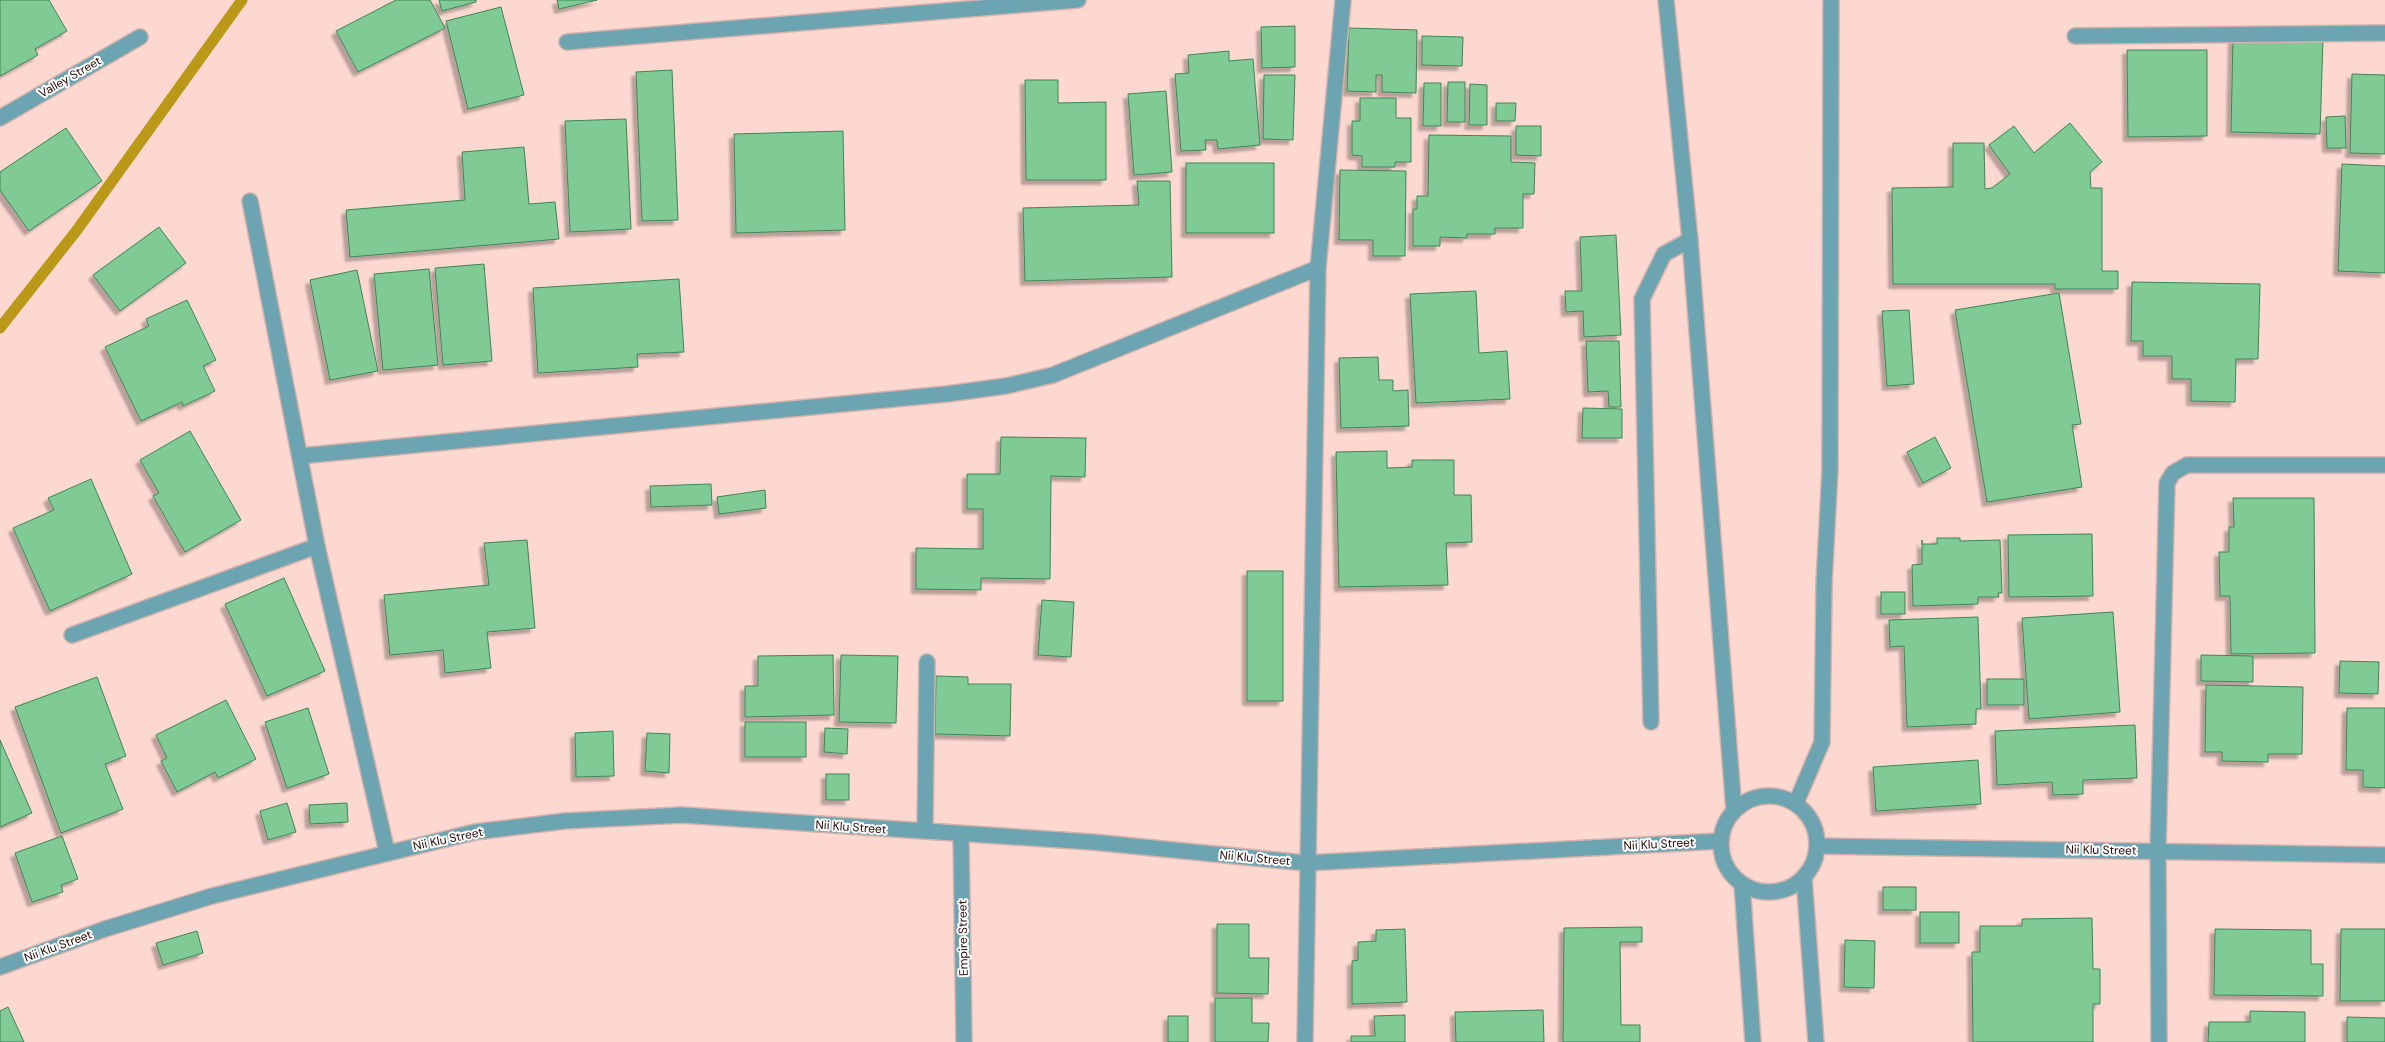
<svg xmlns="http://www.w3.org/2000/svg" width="2385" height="1042" viewBox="0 0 2385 1042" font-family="'DM Sans',sans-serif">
<defs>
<filter id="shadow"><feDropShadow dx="-4.5" dy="4.5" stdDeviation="1" flood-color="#0004"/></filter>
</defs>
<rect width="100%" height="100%" fill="#fdd8d1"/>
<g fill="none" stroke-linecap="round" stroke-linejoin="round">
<path stroke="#ba9918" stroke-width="11" d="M0,328l77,-98 165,-230"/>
</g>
<g fill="#80ca95" stroke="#3c8654" filter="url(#shadow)">
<path d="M0,0h49l18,31 -32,18 3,6 -38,21z"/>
<path d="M396,0h34l15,28 -87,44 -22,-41z"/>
<path d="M439,0h37v2l-34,9z"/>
<path d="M557,0h40l-38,9z"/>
<path d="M501,7l23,88 -56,14 -22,-88z"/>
<path d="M1295,26v41l-33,1 -1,-41z"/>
<path d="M1349,28l68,2 -1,63 -34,-1v-17h-6v17l-29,-1z"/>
<path d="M1422,36l41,1 -1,29 -40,-1z"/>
<path d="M2233,37l90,2 -3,95 -89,-2z"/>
<path d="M2127,50h80v86l-79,1z"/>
<path d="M1229,51v10l24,-2 7,86 -42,4 -1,-9h-12l1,10 -25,1 -6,-77 14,-1 -1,-18z"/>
<path d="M672,70l6,150 -36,1 -6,-149z"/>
<path d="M2352,74l33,1v79l-35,-1z"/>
<path d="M1264,75h31l-2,65 -30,-1z"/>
<path d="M1025,80h33v23l48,-1v78h-80z"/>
<path d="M1448,82h17v40h-18z"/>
<path d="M1424,83h17v43h-18z"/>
<path d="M1470,84l17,1v40h-18z"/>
<path d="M1166,91l6,81 -38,3 -6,-81z"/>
<path d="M1360,98h36v20h15v44h-16v5h-33v-11l-10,-1v-34h8z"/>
<path d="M1496,103h20l-1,18h-19z"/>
<path d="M2345,116l1,32h-19l-1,-31z"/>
<path d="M626,119l5,110 -61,3 -5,-111z"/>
<path d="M2070,123l32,39 -12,10 1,16h11v83h16v18h-63v-5h-162l-1,-96 61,-1v-44h31l1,46 7,-1 18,-14 -21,-29 25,-19 20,27z"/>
<path d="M1516,126h25v30l-25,-1z"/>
<path d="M66,128l36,53 -73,50 -29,-41v-18z"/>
<path d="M843,131l2,99 -109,3 -2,-99z"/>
<path d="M1429,135l82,1v26l24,1 -1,31h-11v34h-28v6h-28v4l-27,-1v9h-27v-37h4v-13h11z"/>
<path d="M524,147l5,57 26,-2 4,37 -209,18 -4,-47 119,-10 -3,-48z"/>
<rect x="1186" y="163" width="88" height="70"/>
<path d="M2342,164l43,2v107l-47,-2z"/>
<path d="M1340,170l66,1 -1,85h-32v-16h-34z"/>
<path d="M1137,181h33l2,96 -147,4 -2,-73 116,-3z"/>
<path d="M159,227l27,36 -66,48 -27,-36z"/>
<path d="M1616,235l5,100 -37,2 -1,-26 -17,1 -1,-21h17l-2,-54z"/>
<path d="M484,264l8,97 -49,4 -8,-97z"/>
<path d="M429,269l9,96 -55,5 -9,-96z"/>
<path d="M357,270l21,101 -48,9 -20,-100z"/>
<path d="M679,279l5,73 -47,2 1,13 -100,6 -5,-85z"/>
<path d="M2132,282l128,2 -2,75h-22l-1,43 -44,-1v-22h-19v-23h-29v-15h-12z"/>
<path d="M1476,291l3,62 28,-2 3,48 -94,4 -6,-109z"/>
<path d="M2059,293l22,131 -9,1 10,62 -95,15 -32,-192z"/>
<path d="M187,300l29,60 -13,6 12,25 -32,15 -1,-4 -41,19 -36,-74 44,-21 -3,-7z"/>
<path d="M1909,310l5,74 -27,2 -5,-75z"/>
<path d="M1586,341h33l2,66h-12l-1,-16 -20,1z"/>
<path d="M1378,357l1,23h14v11l15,-1 1,36 -68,2 -2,-70z"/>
<path d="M1583,408l39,1v29h-40z"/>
<path d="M190,431l51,89 -56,32 -32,-56 6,-3 -19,-33z"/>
<path d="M1001,437l85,1 -1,39 -34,-1 -1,103 -69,-1v12l-65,-1v-41l67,1v-40h-16v-35h33z"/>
<path d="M1935,437l16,31 -28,15 -16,-31z"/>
<path d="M1387,451v17l25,-1v-7h42v35h17l1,47 -26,1 2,42 -109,2 -3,-135z"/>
<path d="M91,479l41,95 -82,37 -37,-83 41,-18 -6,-12z"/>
<path d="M711,484l1,21 -61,2 -1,-21z"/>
<path d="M765,490l1,18 -47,6 -2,-17z"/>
<path d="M2233,498h81l1,155 -84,1 -1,-58h-10l-1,-44h10v-25h5z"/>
<path d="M2092,534l1,62 -84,1 -1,-62z"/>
<path d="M1937,538h23v3l40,-1 2,53h-4l1,4h-21v7l-65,2 -1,-41 10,-1v-24v4h15z"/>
<path d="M527,540l8,88 -48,4 4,36 -46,5 -2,-23 -53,5 -6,-60 105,-10 -5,-42z"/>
<rect x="1247" y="571" width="36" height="130"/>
<path d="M284,578l41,93 -58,25 -42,-92z"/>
<rect x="1881" y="592" width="24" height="22"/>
<path d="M1042,600l32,2 -3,55 -33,-2z"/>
<path d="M2113,612l7,100 -91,7 -7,-101z"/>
<path d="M1978,617l3,92h-5v15l-69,3 -3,-81 -14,1 -1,-27z"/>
<path d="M833,655l1,60 -89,2v-31h13v-30z"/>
<path d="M841,655l57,1 -2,67 -57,-1z"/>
<path d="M2201,655l52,1v26l-52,-1z"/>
<path d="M2340,661l39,1 -1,32 -39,-1z"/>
<path d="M936,676l32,1v7h43l-1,52 -75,-2z"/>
<path d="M97,677l29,79 -21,8 18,45 -62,24 -46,-126z"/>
<rect x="1987" y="679" width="37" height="26"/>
<path d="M2206,685l97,2 -1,67h-34v8l-46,-1v-9h-17z"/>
<path d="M226,700l30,59 -38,19 -3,-6 -38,20 -16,-31 6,-3 -11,-23z"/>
<path d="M308,708l21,66 -42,14 -22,-66z"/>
<path d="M2347,708h38v80l-22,-1v-17h-17z"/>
<rect x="745" y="722" width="61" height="35"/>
<path d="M2135,725l2,53 -54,2v14l-30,1 -1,-13 -55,3 -2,-54z"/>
<path d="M825,728l23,1 -1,25 -23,-2z"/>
<path d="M613,731l1,45 -38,1 -1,-44z"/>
<path d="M647,733l23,1 -1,39 -24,-2z"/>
<path d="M0,740l32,73 -32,14z"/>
<path d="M1978,760l3,44 -105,7 -3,-44z"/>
<rect x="826" y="774" width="23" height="26"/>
<path d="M287,803l9,29 -28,8 -8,-29z"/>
<path d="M347,803l1,19 -38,2 -1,-19z"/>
<path d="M62,836l16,43 -17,6 2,7 -31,10 -17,-49z"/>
<rect x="1883" y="887" width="33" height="23"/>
<rect x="1920" y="912" width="39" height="31"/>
<path d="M2092,918l1,51h7v35h-7v38h-120l-1,-90h8v-26h42v-7z"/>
<path d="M1217,924h32v34h20l-1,36 -51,-1z"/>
<path d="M1642,927v15h-22l1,83h19v17h-77l1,-114z"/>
<path d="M1405,929l2,73 -55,2v-43l6,-1v-18l18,-1v-11z"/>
<path d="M2215,929l96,1v34h12v32l-109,-1z"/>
<path d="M2341,929h44v72h-45z"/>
<path d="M197,931l6,22 -40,12 -7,-22z"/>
<path d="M1845,940l30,1 -1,47 -30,-1z"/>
<path d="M1215,998h37v25h17l-1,19h-53z"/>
<path d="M8,1007l16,35h-24v-31z"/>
<path d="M1543,1010l1,32h-88l-1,-30z"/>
<path d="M2250,1011l55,1v30h-97l1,-20h41z"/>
<path d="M1405,1015v27h-54v-6h24l-1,-20z"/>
<rect x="1168" y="1016" width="20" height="26"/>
<path d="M2347,1017l38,1v24h-38z"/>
</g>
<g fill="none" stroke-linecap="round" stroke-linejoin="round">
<g stroke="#d6b2ac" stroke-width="18">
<path id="lane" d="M925,831l2,-169"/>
</g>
<g stroke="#d6b2ac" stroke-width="18">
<g id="street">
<path d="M1666,0l24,240 44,571"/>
<path d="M2075,36l310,-3"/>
<path d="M567,42l511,-42"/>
<path d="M0,118l140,-81"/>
<path d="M250,201l67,345 70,306"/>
<path d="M300,456l647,-62 59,-8 47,-11 265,-107"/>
<path d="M72,635l245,-89"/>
<path d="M1651,722l-9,-423 22,-45 26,-14"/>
<circle cx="1769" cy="844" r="48"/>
<path d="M1796,803l26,-61 2,-158 6,-115 1,-469"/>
<path d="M961,834l3,208"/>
<path d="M1817,846l568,9"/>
<path d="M1804,877l12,165"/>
<path d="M1742,884l11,158"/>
<path d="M0,967l105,-38 107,-33 263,-64 90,-11 117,-6 410,27 214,21 414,-22"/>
<path d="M1305,1042l13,-774 25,-268"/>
<path d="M2159,1042l-1,-192 9,-367 6,-10 14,-8h198"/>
</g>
</g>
<use href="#lane" stroke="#6ca5b1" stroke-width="15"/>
<use href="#street" stroke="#6ca5b1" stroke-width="15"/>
</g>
<g text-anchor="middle" stroke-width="4" stroke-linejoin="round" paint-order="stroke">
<g font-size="12" fill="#250703" stroke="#fff">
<text transform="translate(70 77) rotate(-30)" y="4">Valley Street</text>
<text transform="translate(851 827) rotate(4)" y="4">Nii Klu Street</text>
<text transform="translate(448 839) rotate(-12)" y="4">Nii Klu Street</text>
<text transform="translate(1659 844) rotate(-3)" y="4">Nii Klu Street</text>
<text transform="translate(2101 850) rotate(1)" y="4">Nii Klu Street</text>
<text transform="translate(1255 858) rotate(5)" y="4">Nii Klu Street</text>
<text transform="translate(963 938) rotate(-91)" y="4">Empire Street</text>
<text transform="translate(58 946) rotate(-20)" y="4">Nii Klu Street</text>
</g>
</g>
</svg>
